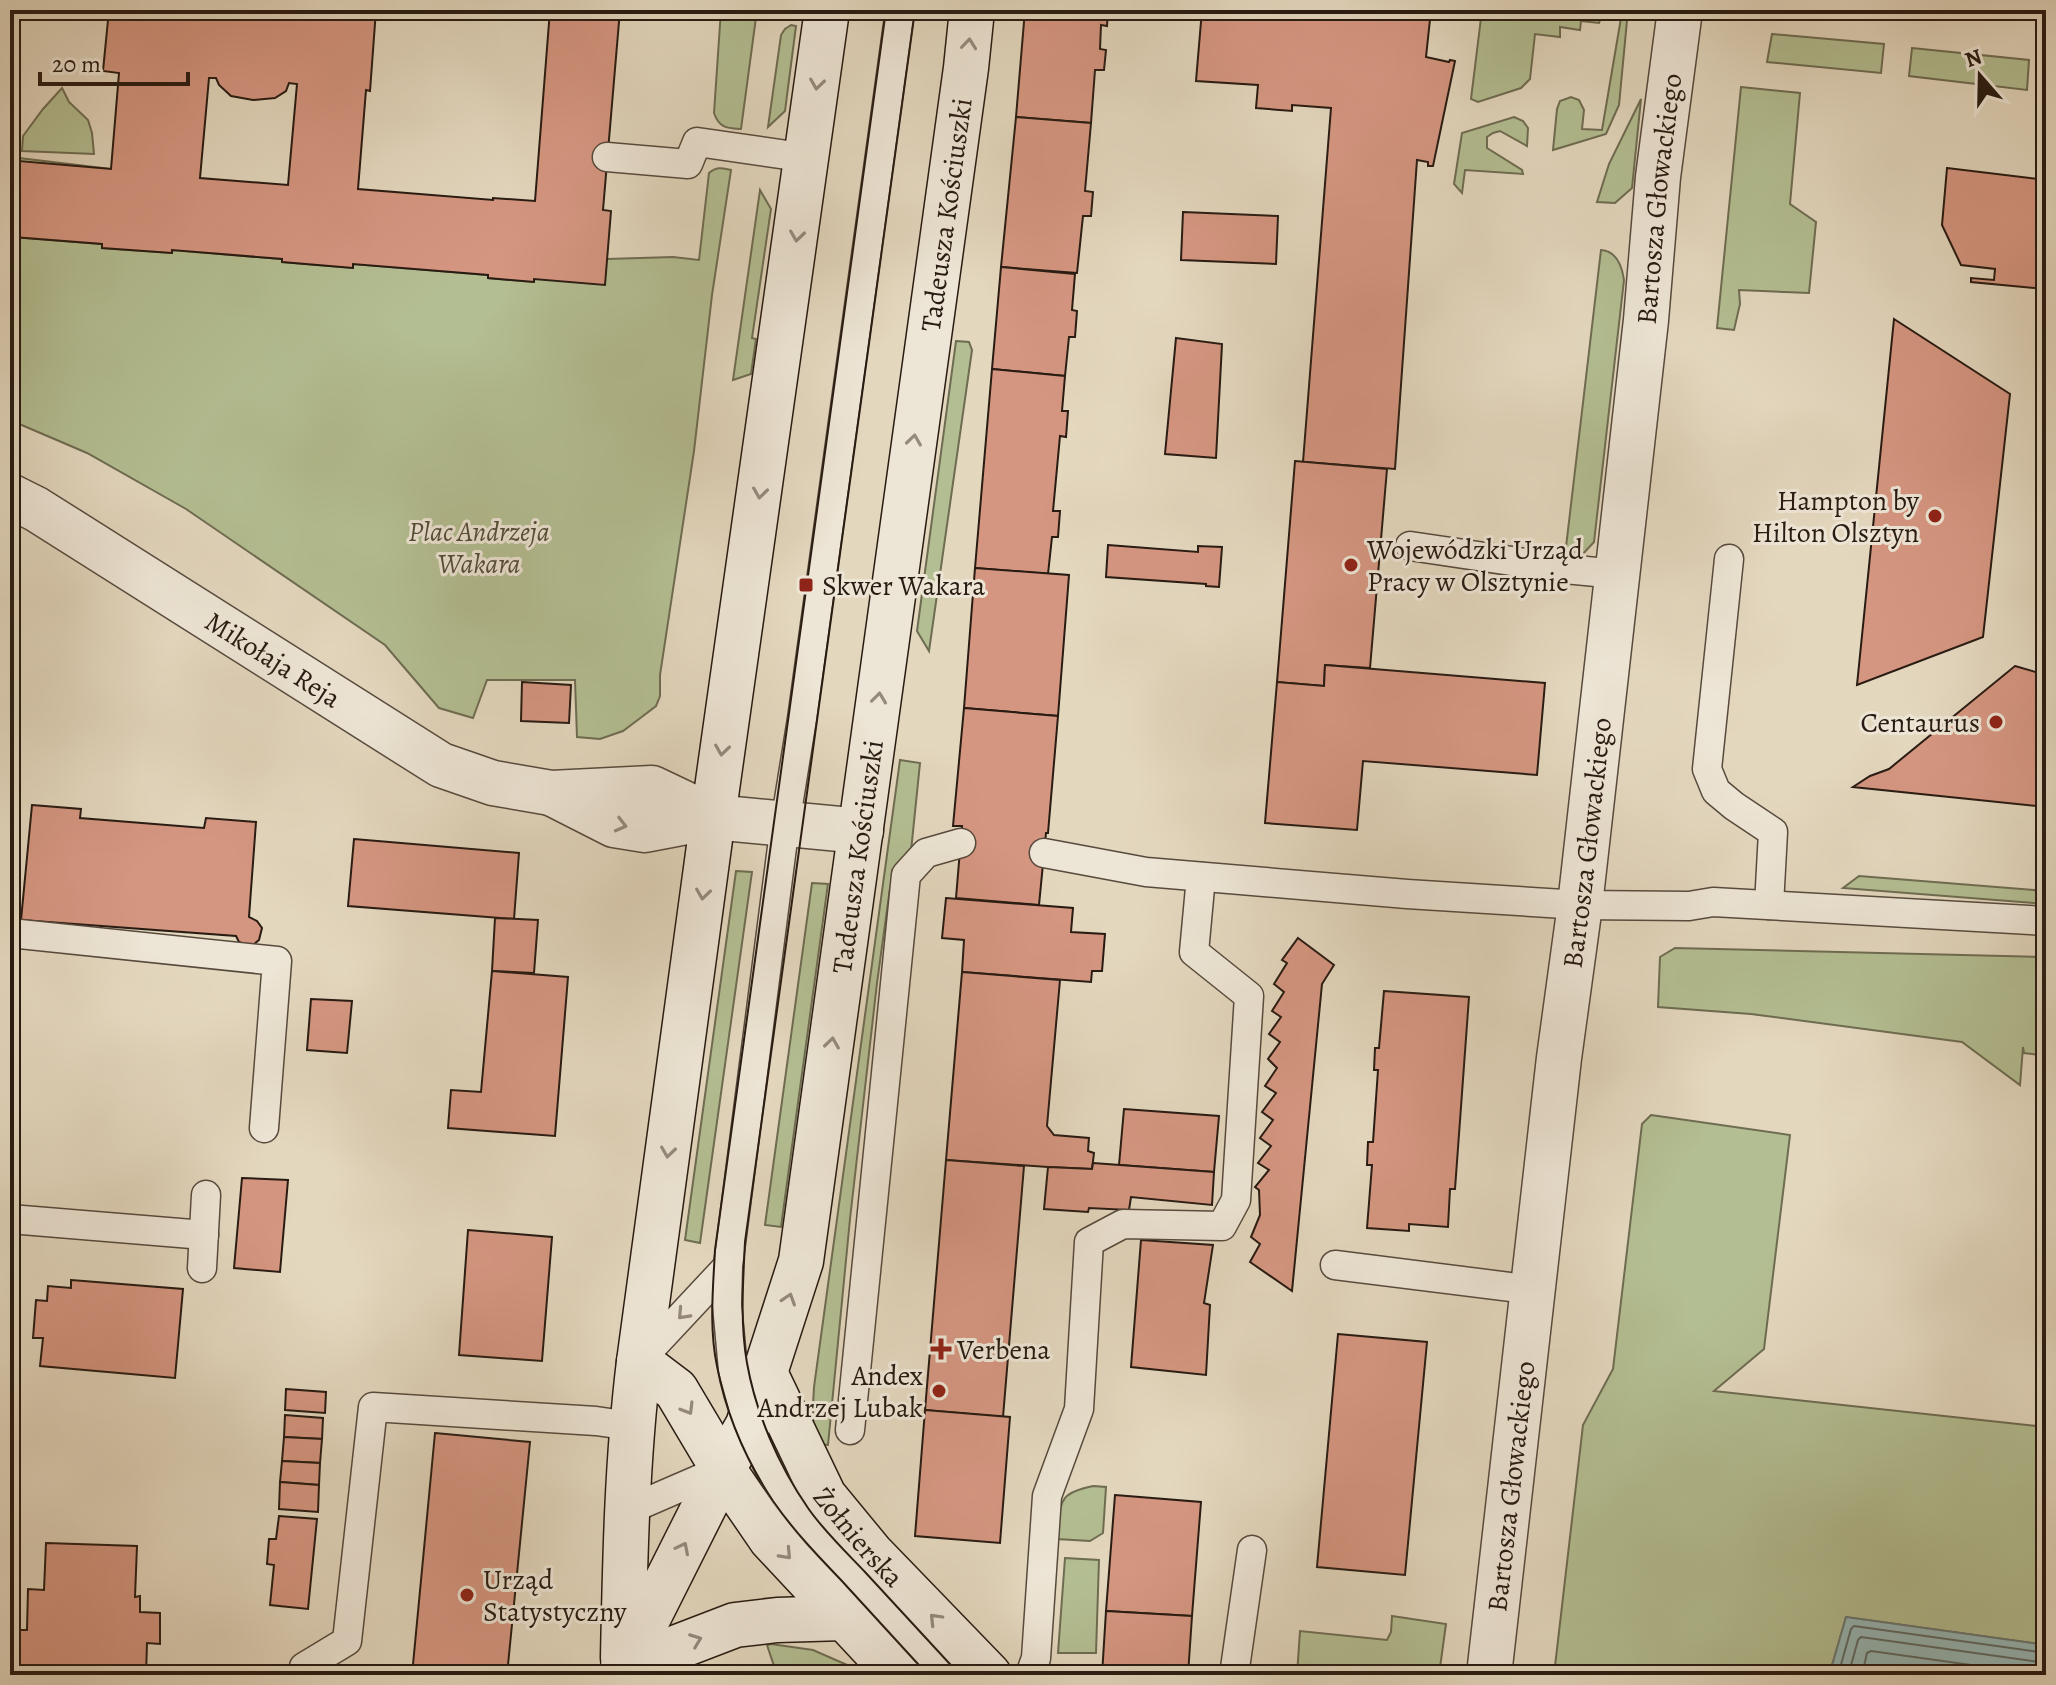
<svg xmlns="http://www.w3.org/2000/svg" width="2056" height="1685" viewBox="0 0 2056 1685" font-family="Alegreya,serif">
<rect width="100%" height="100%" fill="#e3d7be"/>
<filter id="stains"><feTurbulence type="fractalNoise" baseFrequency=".0025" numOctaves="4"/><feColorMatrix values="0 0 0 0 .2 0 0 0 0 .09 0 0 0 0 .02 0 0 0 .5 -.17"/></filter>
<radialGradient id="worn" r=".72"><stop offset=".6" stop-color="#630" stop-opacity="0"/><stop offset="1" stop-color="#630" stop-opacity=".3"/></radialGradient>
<g fill="#b3be92" stroke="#6e6c52" stroke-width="2">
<path d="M721,10h36l-16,119c-14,-1 -22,-1 -27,-16z"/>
<path d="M1482,10h146l-9,95 -13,29 -53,16 4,-41 3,-8 11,-4 8,3 5,10 -2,19 20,1 19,-112 -19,-3 -3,8 -18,-2 -1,9 -20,-3v10l-25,-3 -5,45 -9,9 -43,14 -7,-3z"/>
<path d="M791,25l5,1 -11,85 -17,16 13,-92 4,-6z"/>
<path d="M1772,34l112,10 -3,29 -114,-11z"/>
<path d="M1912,48l117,12 -2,30 -118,-14z"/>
<path d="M1741,87l59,6 -10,111 26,18 -7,71 -70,-3 1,14 -6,26 -17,-2z"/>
<path d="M62,88l7,14 19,18 4,13 2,21 -72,-3 1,-15 20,-27z"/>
<path d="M1641,99l-9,89 -17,15 -18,-1 12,-38z"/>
<path d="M1514,117l9,4 5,7 -1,18 -27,-15 -7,2 -6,4v11l35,22 1,4 -58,-4 -3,23 -8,-9 8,-51z"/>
<path d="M19,158l92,11 -92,-7 -6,75 89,7v4l69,5 1,-3 110,9 1,3 69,6 1,-4 135,11v3l45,4 1,-3 73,-20 66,-2 26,3 10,-87c8,-7 13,-5 22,-3l-19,125 -18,156 -34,224v21l-4,10 -13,10 -20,15 -23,8 -23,-2 -2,-57h-88l-14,38 -34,-10 -54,-63 -199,-136 -99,-56 -77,-33v-259z"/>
<path d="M760,190l11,19 -19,129 4,1 -5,35 -18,6z"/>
<path d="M1601,250c15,1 21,16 23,30l-30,262 -13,14 -15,-9z"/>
<path d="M956,341l13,1 3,8 -43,301 -12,-20z"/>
<path d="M900,760l20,3 -9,88 -16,20 -5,17 -13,95 -27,236 -22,226 -10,-1c-7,-18 -5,-38 -4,-57z"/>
<path d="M736,871l16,1 -52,371 -15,-3z"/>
<path d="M1859,876l187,15v13l-203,-16z"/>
<path d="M812,883l16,1 -47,343 -16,-2z"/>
<path d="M1675,948l371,9v99l-22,-3 -1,-6 -3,38 -58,-43 -211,-28 -93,-7 2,-50z"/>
<path d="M1651,1115l139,20 -26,214 -50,42 332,36v218l-200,-28 -15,52 2,6h-279l29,-250 30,-56 29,-245z"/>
<path d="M1093,1486l13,1 -3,46 -13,8 -33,-2c5,-35 -3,-45 36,-53z"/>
<path d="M1065,1558l34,2 -3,93h-38z"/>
<path d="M1392,1616l54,8 -7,51h-142l3,-44 87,9 4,-8z"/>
<path d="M771,1644l42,6 57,25h-93l-10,-30z"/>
</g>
<path fill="#96b8b7" stroke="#6a7975" stroke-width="2" d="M1846,1617l200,28v30h-213l-2,-6z"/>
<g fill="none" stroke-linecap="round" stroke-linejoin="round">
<g stroke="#5f6a64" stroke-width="2">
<path d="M1840,1675v-7l11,-39 3,-3 192,27"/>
<path d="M1850,1675v-6l8,-29 3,-3 185,26"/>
<path d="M1862,1675l5,-22 4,-2 172,24"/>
</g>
</g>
<g fill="#d59681" stroke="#281b12" stroke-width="2" fill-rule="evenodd">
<path d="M109,10h267l-6,81 -4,-1 -8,99 135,11v-2l42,3 15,-191h70l-17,200 8,1 -6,74 -71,-6v3l-46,-4v-3l-135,-11v4l-71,-6v-3l-110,-9v3l-70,-5v-4l-89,-7 6,-76 92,8 8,-96 -16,-2zM209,78h7l3,7 12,11 22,4 22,-2 11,-7 3,-8 8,1 -9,101 -88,-7z"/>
<path d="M1025,10h83l-1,16 -6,-1 -1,24 6,1 -2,20h-9l-4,53 -75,-6z"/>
<path d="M1202,10h229l-5,47 23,5 1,-2 5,1 -22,105h-5v-4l-11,-2 -22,309 -92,-7 28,-354 -39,-3v6l-36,-3 2,-23 -62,-4z"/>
<path d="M1016,117l75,6 -6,68 8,1 -2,24h-8l-6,57 -76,-6z"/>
<path d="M1947,168l99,12v109l-75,-7v-4l23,2 1,-11 -34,-4 -19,-40z"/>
<path d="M1183,212l95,4 -2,48 -95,-4z"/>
<path d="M1001,267l74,7 -3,36 5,1 -2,26h-6l-4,39 -73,-7z"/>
<path d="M1894,319l116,75 -27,243 -126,48z"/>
<path d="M1176,338l46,6 -6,114 -51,-4z"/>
<path d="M992,369l73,7 -3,35h6l-2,26 -6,-1 -7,75h7l-2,26h-6l-4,37 -73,-6z"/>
<path d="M1295,461l92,8 -17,199 -45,-3 -1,21 -47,-4z"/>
<path d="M1108,545l90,7v-6l24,1 -3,40 -13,-1v-2l-100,-7z"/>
<path d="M975,568l94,7 -11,141 -94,-8z"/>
<path d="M1325,665l220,18 -8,92 -174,-14 -6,69 -92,-7 12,-141 47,4z"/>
<path d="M2015,666l31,9v132l-193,-20 17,-11 19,-7z"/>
<path d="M522,682l49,3 -2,38 -48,-2z"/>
<path d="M964,708l94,8 -10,117h-2l-7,72 -83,-7 6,-72h-9z"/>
<path d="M32,805l49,4 -1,9 124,10 2,-10 50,4 -7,95 8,4 5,7 -3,12 -6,5h-7l-7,-3 -3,-6 -215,-16z"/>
<path d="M354,839l165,14 -5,66 -166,-13z"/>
<path d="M946,898l127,10 -2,24 34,2 -3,37h-10l-1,11 -129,-10 2,-32 -22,-2z"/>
<path d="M495,918l43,2 -4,53 -42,-2z"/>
<path d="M1298,938l36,27 -12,19 -30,307 -42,-29 10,-18 -9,-7 9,-22 -1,-25 -4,-3 14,-17 -11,-7 13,-17 -11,-8 13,-18 -11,-8 14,-19 -11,-7 12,-18 -9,-9 12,-17 -11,-8 12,-17 -9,-6 12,-19 -10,-8 13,-21 -5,-3z"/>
<path d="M492,971l76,6 -13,159 -107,-8 3,-38 30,2z"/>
<path d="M962,972l98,8 -13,146 7,9 35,3 -1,13 6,2 -2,16 -44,-2 -102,-7z"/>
<path d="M1384,991l85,6 -14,192h-5l-2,38 -39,-3v7l-42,-3 5,-63h-5l1,-23h5l5,-72h-4l1,-22h4z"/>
<path d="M311,999l41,2 -5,52 -40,-3z"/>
<path d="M1124,1109l95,7 -5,56 -95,-7z"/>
<path d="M946,1160l78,6 -21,251 -78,-7z"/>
<path d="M1093,1163l121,9 -2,33 -81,-8 -2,13 -40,-2 -1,4 -44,-3 4,-42 44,2z"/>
<path d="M242,1178l46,2 -8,92 -46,-4z"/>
<path d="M468,1230l84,7 -10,124 -83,-6z"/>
<path d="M1141,1240l72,5 -9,58 6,2 -4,70 -75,-8z"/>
<path d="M71,1280l112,9 -8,89 -135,-12 3,-28h-10l3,-38 11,1 1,-15 23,2z"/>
<path d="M1338,1334l89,8 -22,233 -88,-8z"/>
<path d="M286,1389l40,3 -1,21 -40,-3z"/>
<path d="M925,1410l85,7 -10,126 -85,-7z"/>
<path d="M285,1415l38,3 -1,21 -38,-2z"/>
<path d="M435,1433l95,9 -23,233h-95z"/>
<path d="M284,1437l38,2 -2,24 -38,-2z"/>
<path d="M282,1461l38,2 -1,22 -39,-3z"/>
<path d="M280,1482l39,3 -1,27 -39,-3z"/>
<path d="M1115,1495l86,7 -9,114 -86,-5z"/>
<path d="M279,1516l38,3 -9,90 -38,-4 4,-40 -7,-1 2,-25h7z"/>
<path d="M46,1543l91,3 -2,51 5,-1v16l20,1v31l-13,-1 -1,32h-131l1,-45h11l1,-41 16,1z"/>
<path d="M1106,1611l86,5 -4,59h-86z"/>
</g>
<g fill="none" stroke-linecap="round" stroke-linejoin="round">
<g stroke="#574a3d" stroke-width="31">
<g id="lane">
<path d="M900,10l-98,709 -17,105 -57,442 -1,39 6,65 15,55 26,53 24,39 147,158"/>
<path d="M607,157l81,7 9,-22 111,16"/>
<path d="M1410,546l155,23 52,5"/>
<path d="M1729,559l-22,210 9,22 18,15 39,26 -4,73"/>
<path d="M1044,853l102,19 261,22 173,11 109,1 24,-4 333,19"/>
<path d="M10,933l267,28 -13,167"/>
<path d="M10,1219l194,16"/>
<path d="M1335,1265l199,25"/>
<path d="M202,1268l4,-73"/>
<path d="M641,1359l87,-93"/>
<path d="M850,1430l56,-555 20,-22 35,-10"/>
<path d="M626,1511l97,-42"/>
<path d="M303,1675l1,-8 43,-26 26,-234 223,14 35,5"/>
<path d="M1030,1675l6,-17 11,-162 32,-87 10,-167 34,-18 99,2 14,-26 13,-204 -55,-44 7,-75"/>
<path d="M1234,1675l18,-125"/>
</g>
</g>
<g stroke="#574a3d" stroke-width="47">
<g id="street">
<path id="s1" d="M10,496l26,13 405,256 52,18 58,10 101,-5 61,29"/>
<path d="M553,794l61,31 31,5 68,-13 148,14"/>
<path id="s2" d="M1489,1675l70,-617 21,-153 66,-585 12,-143 22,-167"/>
</g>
</g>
<g stroke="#281b12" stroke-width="47">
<g id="secondary">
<path d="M639,1362l37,28 47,79 48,70 127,136"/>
<path id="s3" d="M765,1373l59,123 47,57 118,122"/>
<path d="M623,1658c2,-99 4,-198 16,-296l74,-545 114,-807"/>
<path id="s4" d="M623,1668l100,-199 25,-44 53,-164 165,-1193 6,-58"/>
<path d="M623,1668l112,-43 42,-5 67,-2"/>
</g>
</g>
<use href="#lane" stroke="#ede5d5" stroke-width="28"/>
<use href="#street" stroke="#ede5d5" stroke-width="44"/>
<use href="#secondary" stroke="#ede5d5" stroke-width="44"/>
<g stroke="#281b12" stroke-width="2">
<path d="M886,10l-171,1240c-2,39 -6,78 2,116 9,48 29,94 56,135 20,29 44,54 68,79 29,32 58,63 87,95"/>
<path d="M915,10l-170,1232c-2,40 -5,81 2,121 9,51 32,103 61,145 15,22 39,45 57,64 32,35 64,69 95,103"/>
</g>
</g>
<defs><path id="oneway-chevron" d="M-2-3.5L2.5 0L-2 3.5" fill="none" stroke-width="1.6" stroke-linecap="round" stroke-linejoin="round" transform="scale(2)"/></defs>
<g stroke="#948a7d">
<use href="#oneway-chevron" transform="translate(969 44) rotate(-84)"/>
<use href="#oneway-chevron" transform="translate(817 84) rotate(98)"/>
<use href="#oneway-chevron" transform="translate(797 236) rotate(98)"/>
<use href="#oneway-chevron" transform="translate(914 440) rotate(-82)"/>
<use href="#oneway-chevron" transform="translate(760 493) rotate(98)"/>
<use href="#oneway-chevron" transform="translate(879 698) rotate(-83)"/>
<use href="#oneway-chevron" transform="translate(722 750) rotate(98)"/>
<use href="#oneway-chevron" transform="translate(621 825) rotate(14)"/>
<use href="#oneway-chevron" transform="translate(703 894) rotate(98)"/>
<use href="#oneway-chevron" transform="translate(832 1043) rotate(-82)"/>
<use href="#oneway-chevron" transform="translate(668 1152) rotate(98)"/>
<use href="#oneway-chevron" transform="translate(789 1299) rotate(-72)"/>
<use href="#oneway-chevron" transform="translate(683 1314) rotate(133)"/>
<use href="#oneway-chevron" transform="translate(688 1409) rotate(59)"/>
<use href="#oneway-chevron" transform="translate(683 1548) rotate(-63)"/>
<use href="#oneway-chevron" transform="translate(786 1554) rotate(47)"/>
<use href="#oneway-chevron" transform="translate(935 1619) rotate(-134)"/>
<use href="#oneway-chevron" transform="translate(696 1640) rotate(-21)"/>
</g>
<g fill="#8f2418" stroke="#ede5d5" stroke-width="3">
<circle cx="1935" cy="516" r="8"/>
<circle cx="1351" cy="565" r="8"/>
<rect x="798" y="577" width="16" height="16" rx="4"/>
<circle cx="1996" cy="722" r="8"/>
<path d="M937 1337h8v8h8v8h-8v8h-8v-8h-8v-8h8z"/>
<circle cx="939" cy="1391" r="8"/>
<circle cx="467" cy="1595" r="8"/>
</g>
<g text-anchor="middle" stroke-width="6" stroke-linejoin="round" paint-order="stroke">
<g font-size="28" fill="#281b12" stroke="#ede5d5">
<text dy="10" stroke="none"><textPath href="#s2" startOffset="1486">Bartosza Głowackiego</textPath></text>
<text dy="10" stroke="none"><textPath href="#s4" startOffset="1502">Tadeusza Kościuszki</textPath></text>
<text dy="10" stroke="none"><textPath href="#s1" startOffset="310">Mikołaja Reja</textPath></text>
<text dy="10" stroke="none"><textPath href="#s2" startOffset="838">Bartosza Głowackiego</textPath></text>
<text dy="10" stroke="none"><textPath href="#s4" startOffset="854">Tadeusza Kościuszki</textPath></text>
<text dy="10" stroke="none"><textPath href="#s2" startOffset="190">Bartosza Głowackiego</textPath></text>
<text dy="10" stroke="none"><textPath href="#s3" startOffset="190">Żołnierska</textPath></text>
</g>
<g font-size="28" fill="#281b12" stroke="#ede5d5" text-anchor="start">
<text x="1919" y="510" text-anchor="end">Hampton by<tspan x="1919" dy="32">Hilton Olsztyn</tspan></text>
<text x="1367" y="559">Wojewódzki Urząd<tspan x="1367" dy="32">Pracy w Olsztynie</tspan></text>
<text x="822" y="595">Skwer Wakara</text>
<text x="1980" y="732" text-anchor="end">Centaurus</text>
<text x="957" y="1359">Verbena</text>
<text x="923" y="1385" text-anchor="end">Andex<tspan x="923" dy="32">Andrzej Lubak</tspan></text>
<text x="483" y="1589">Urząd<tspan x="483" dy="32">Statystyczny</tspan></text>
</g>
<g font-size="28" font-style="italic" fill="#524c38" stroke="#ede5d5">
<text x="479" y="541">Plac Andrzeja<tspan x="479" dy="32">Wakara</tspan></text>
</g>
</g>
<rect width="2056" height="1685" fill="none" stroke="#e3d7be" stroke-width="40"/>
<rect x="12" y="12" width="2032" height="1661" fill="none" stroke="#281b12" stroke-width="4"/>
<rect x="20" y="20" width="2016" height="1645" fill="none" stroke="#281b12" stroke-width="2"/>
<g transform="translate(1980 76) rotate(340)" stroke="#ede5d5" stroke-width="6" paint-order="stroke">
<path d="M0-6L14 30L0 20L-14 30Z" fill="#281b12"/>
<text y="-12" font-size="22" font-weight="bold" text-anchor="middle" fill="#281b12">N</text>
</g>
<path d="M40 72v12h148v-12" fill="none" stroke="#281b12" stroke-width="4"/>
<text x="52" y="72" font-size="24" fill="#281b12" stroke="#ede5d5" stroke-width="6" paint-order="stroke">20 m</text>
<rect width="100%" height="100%" filter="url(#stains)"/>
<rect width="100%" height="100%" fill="url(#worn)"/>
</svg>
